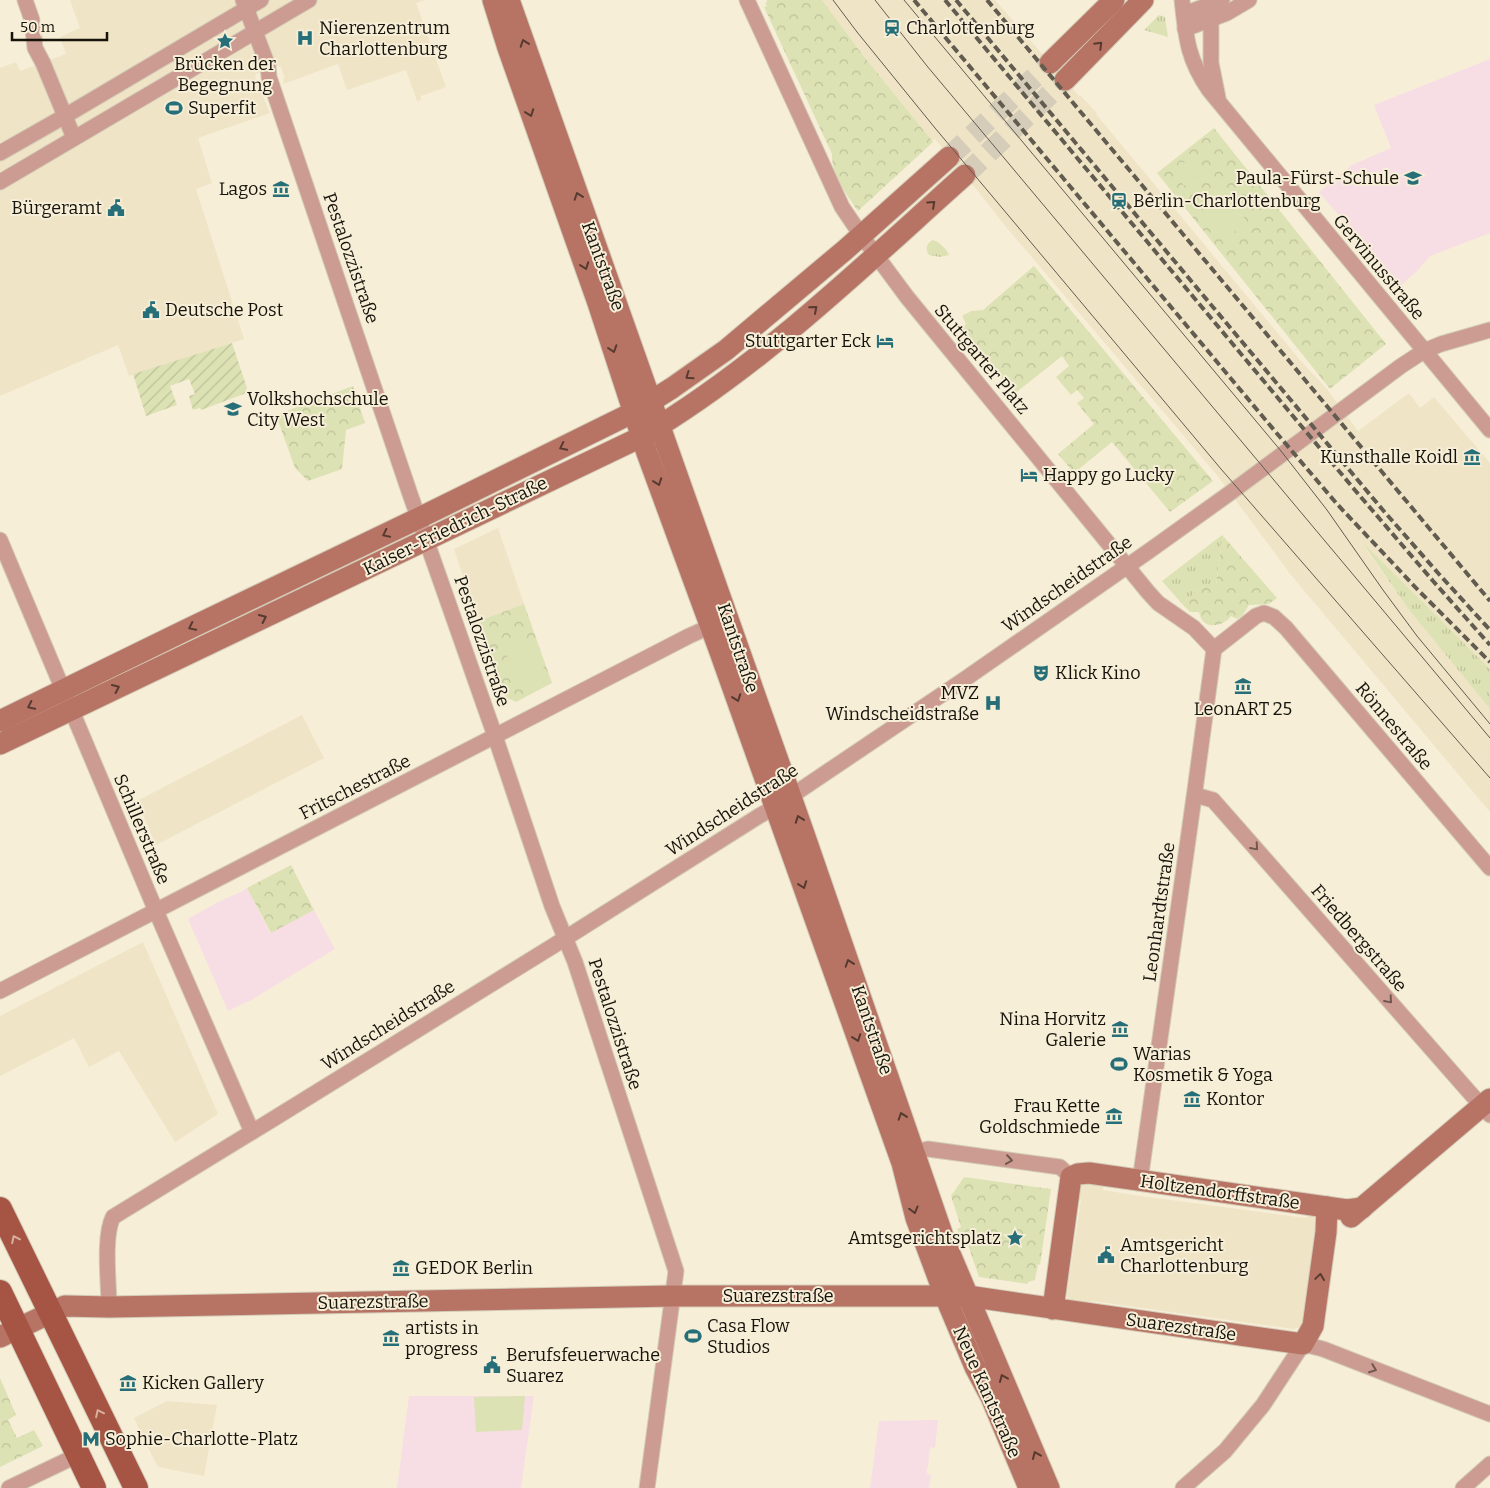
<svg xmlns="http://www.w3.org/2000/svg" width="1490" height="1488" viewBox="0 0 1490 1488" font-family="Bitter,serif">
<defs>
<pattern id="grass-tufts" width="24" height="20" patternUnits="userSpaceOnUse" patternTransform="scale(1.25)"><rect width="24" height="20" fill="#dde2b4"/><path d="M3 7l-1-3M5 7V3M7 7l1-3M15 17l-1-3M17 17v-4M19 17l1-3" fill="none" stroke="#bdc199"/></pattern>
<pattern id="forest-crowns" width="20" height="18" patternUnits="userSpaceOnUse" patternTransform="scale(1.25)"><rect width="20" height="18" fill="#dde2b4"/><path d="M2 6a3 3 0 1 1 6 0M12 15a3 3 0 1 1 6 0" fill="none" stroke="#bdc199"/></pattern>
<pattern id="garden-furrows" width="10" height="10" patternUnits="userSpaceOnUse" patternTransform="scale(1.25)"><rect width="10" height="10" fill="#dde2b4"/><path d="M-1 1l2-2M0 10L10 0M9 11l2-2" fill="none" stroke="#bdc199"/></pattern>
</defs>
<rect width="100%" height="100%" fill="#f7eed8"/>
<g fill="#f0e4c7">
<path d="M70,0h355l-9,3 30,84 -25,9v4l-4,1 -11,-31 -59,20 -9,-26 -55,20 1,-8 -3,-9 -4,-1 -21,8 -1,3 15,36 -72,25 14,45 -16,6 48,150 -115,37 -11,-31 -118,51v-328l16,-6 4,9 46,-17 -6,-17 20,-9z"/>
<path d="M821,0h174l84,96 1,-1 17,18 -1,1 204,246 26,28 32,43 51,-38 11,15 14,-11 56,66v206l-126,-123 45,64 81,99v103l-199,-237 -74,-100 -210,-247 -42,-53 -30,-36 -3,2 -75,-94z"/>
<path d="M498,528l26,76 -46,17 -24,-72z"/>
<path d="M302,715l22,43 -168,87 -19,-44z"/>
<path d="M143,942l75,172 -43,28 -56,-91 -30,16 -15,-29 -74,38v-60z"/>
<path d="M1103,1181v9l38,6 165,22 6,-7 6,1 -15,114 -9,3 -202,-28 -12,7 -12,-8 -1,-7 14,-93 -5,-2 2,-9 5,-6z"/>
<path d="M167,1401l50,4 -13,71 -46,-9 -15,-29 -9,-20z"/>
</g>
<g fill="#f7dde4">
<path d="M1490,59v174l-60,23 -13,15 -18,16 -80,-95 33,-27 39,-17 -17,-43z"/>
<path d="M247,888l23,45 44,-23 21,39 -84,51 -23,11 -40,-92 30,-17 23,-10z"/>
<path d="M409,1396h125l-13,92h-124z"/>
<path d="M938,1420l-3,28 -5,-1 -2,21 -2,2 2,5 3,-1 -2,14h-59l9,-67z"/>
</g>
<g fill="url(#grass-tufts)">
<path d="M1159,15l6,2 3,20 -24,-7z"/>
<path d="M933,240c6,2 14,9 16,15l-9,2 -11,-2c-4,-5 -3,-12 4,-15z"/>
<path d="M1222,535l2,2 -2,3 -6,46h-13l-21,18 -20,-23z"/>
<path d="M399,538l2,4 -169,82 -2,-4z"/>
<path d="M1362,542l128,127v40l-81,-99z"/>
</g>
<g fill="url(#forest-crowns)">
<path d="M767,0h55l37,50 74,92 -75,69c-11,-16 -27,-37 -26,-57l-68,-147 3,-1 -2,-3 2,-1z"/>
<path d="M1214,128l172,216 -56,45 -173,-216z"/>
<path d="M1034,266l179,215 -43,31 -58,-70 -38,31 -16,-19 36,-30 -17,-21 7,-5 -7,-8 -6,5 -15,-18 13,-11 -7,-10 -48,38 -53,-66 5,-4 -3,-6v-3l9,-4 11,-1z"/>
<path d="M353,386l12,37 -19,7 -4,39 -34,12 -13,-13 -19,-53z"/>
<path d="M1224,537l53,61 -8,6 -20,1 -7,11 -5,3 -6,-3c-5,8 -22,14 -29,4 -2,-3 -2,-5 -3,-8h-9l-8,-8 21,-18 13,-1 6,-45z"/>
<path d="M524,604l28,79 -36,19 -11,-5 -27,-76z"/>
<path d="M291,865l23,45 -43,23 -24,-45z"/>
<path d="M964,1177l87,12 -11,76 -2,-1 -3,16 -7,2v2l-49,-7 -14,-41 -5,1 -3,-8 4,-2 -10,-31z"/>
<path d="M0,1378l16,37 -8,5 9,18 17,-8 9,16 -43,21z"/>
</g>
<path fill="url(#garden-furrows)" d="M232,343l15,45 -3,6 -43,16 -1,-2 -7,2 -4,-14 6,-2 -6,-15 -19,7 7,19 -31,11 -13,-42z"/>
<g fill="#dde2b4">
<path d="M1179,162l23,3 3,5 -21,16 -3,-4z"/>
<path d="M1218,185l29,36 -20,17 -30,-36z"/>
<path d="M534,638l14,43 -29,9 -15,-42z"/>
<path d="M525,1396l-3,34 -46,2 -2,-35z"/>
</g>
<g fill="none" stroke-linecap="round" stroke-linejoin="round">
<g stroke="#d5cdb9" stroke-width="21" stroke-dasharray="21 11" stroke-linecap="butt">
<path d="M949,157l101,-94"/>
<path d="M965,175l100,-95"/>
</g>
<g stroke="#d3cbb7" stroke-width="17">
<g id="street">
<path d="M25,0l7,20 3,28 8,15 31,75"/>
<path d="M243,0l25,66 1,11 141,417 85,242 57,170 23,56 101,309 -29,217"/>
<path d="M747,0l95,207 19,28 46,62 241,295 10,11 36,25 20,21 42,-33 8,-3 10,4 12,11 204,240"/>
<path d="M1182,0c4,37 5,58 27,90l281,340"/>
<path d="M1209,0l2,20v43l7,35"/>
<path d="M1184,14l38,-14"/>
<path d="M1185,29l42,-16 22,-13"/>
<path d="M0,153l65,-37 196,-116"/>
<path d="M0,182l309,-182"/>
<path d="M0,540l156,371 96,221"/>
<path d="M1195,795l18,5 258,294 19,21"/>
<path d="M0,991l689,-355 31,-14"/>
<path d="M914,1152l14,-3 132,18 11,10"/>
<path d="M1140,1181l55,-391 19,-141"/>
<path d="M109,1307c0,-23 -6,-70 4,-90l157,-96 283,-175 206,-130 16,-9 190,-128 184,-128 81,-58 171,-127 23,-15 17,-7 49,-14"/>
<path d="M9,1488l69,-33"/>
<path d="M1183,1488l42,-37 38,-46 40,-61 20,5 167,65"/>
<path d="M1463,1488l27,-24"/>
</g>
</g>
<g stroke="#d3cbb7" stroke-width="23">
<g id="secondary">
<path d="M493,0l15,48 90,255 49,150 73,199 182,511 14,55 29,78 30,71 16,30 38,91"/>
<path d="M509,0l294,831 142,411 104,246"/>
<path d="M1050,63l64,-63"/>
<path d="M1065,80l78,-80"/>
<path d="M0,721l186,-91 233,-112 215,-106 38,-24 54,-38 119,-100 104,-93"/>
<path d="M0,744l641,-307c120,-71 221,-170 324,-262"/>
<path d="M1351,1217l139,-118"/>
<path d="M1053,1309l18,-132 7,-3 11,-1 258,37 15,-2"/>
<path d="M0,1337l65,-31 44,1 563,-11h296l20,3 315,45 10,-18 13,-94 1,-25"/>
</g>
</g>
<g stroke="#d3cbb7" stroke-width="26">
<g id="primary">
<path d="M0,1209l136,279"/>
<path d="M0,1292l94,196"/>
</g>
</g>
<use href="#street" stroke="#cc9c92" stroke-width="15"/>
<use href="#secondary" stroke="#b77465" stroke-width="21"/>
<use href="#primary" stroke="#a65544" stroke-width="24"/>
<g stroke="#615c4f" stroke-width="1">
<path d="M833,0l24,32 78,96 286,341 269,309"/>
<path d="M875,0l52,66 563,672"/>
<path d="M904,0l377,451 46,59 56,80 34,46 73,88"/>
</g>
<g stroke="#615c4f" stroke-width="4" stroke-dasharray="8 4" stroke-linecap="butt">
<path d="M914,0l360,430 63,74 80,85 73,73"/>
<path d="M945,0l409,489 79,92 57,64"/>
<path d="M956,0l426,509 56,64 52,57"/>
<path d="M987,0l503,601"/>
</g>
</g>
<defs><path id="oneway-chevron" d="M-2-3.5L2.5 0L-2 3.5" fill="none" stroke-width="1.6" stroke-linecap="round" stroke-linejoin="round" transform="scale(1.25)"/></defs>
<g stroke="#563a2f">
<use href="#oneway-chevron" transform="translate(524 43) rotate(-109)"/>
<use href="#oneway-chevron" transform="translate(1099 45) rotate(-45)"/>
<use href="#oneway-chevron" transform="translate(530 113) rotate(70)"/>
<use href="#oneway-chevron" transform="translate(578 196) rotate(-109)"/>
<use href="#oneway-chevron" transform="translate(932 204) rotate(-42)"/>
<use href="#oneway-chevron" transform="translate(585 266) rotate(70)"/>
<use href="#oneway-chevron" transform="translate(814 309) rotate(-41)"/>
<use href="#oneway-chevron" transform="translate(613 349) rotate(72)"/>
<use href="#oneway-chevron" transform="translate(689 376) rotate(145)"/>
<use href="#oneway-chevron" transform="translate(563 447) rotate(154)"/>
<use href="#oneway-chevron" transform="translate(658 482) rotate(70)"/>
<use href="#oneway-chevron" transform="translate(386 534) rotate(154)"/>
<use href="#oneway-chevron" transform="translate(263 618) rotate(-25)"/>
<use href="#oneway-chevron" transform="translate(192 627) rotate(154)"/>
<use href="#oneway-chevron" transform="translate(116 688) rotate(-25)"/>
<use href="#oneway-chevron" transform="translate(737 698) rotate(70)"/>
<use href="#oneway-chevron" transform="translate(31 706) rotate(154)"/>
<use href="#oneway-chevron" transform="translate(799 819) rotate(-110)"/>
<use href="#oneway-chevron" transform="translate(803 885) rotate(70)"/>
<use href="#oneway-chevron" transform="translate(849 963) rotate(-109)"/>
<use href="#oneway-chevron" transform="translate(857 1038) rotate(70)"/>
<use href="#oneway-chevron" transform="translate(902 1116) rotate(-109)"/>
<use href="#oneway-chevron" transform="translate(914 1210) rotate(75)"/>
<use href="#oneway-chevron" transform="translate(1320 1277) rotate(-82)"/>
<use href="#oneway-chevron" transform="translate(1003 1378) rotate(-113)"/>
<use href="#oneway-chevron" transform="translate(1036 1455) rotate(-113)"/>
</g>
<g stroke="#71584e">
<use href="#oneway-chevron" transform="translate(1255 847) rotate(49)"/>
<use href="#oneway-chevron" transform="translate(1389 1000) rotate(49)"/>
<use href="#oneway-chevron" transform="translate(1009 1160) rotate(8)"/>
<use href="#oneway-chevron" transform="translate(1373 1369) rotate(21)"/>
</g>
<g stroke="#d7b19d">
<use href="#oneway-chevron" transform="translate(15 1239) rotate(-116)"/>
<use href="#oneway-chevron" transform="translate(99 1413) rotate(-116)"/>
</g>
<defs>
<g id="station-bare" transform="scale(1.35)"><path d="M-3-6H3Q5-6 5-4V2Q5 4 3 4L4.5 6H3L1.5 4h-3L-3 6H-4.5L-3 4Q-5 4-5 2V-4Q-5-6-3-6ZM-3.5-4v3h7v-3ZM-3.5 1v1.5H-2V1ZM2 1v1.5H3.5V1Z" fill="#266f78" stroke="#f7eed8" stroke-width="2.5" paint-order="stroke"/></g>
<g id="hospital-bare" transform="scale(1.35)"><path d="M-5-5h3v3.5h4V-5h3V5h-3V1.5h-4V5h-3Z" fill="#266f78" stroke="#f7eed8" stroke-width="2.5" paint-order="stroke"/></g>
<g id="sight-bare" transform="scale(1.35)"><path d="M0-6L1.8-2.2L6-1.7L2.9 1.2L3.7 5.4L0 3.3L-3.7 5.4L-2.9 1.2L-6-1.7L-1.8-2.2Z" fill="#266f78" stroke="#f7eed8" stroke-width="2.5" paint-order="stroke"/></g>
<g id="stadium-bare" transform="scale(1.35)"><path d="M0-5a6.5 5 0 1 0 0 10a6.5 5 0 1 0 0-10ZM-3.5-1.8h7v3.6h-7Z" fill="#266f78" stroke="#f7eed8" stroke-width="2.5" paint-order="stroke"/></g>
<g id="school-bare" transform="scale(1.35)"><path d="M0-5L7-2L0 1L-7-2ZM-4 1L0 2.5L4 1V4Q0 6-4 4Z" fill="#266f78" stroke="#f7eed8" stroke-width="2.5" paint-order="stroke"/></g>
<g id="museum-bare" transform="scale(1.35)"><path d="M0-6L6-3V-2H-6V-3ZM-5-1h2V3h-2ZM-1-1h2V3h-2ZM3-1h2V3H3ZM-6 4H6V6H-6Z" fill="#266f78" stroke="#f7eed8" stroke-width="2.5" paint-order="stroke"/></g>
<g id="civic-bare" transform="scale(1.35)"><path d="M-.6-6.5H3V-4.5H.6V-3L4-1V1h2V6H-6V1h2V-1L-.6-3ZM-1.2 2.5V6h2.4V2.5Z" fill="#266f78" stroke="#f7eed8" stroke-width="2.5" paint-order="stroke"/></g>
<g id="hotel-bare" transform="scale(1.35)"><path d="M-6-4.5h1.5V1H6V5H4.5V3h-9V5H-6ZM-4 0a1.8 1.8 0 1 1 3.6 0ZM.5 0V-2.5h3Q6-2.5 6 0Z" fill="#266f78" stroke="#f7eed8" stroke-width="2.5" paint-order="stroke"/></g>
<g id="university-bare" transform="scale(1.35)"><path d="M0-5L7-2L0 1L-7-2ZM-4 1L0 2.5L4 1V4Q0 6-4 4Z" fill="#266f78" stroke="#f7eed8" stroke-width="2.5" paint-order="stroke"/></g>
<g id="theatre-bare" transform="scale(1.35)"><path d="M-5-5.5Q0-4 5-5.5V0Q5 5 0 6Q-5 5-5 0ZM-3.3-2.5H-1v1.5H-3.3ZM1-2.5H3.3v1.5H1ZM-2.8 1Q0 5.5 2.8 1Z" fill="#266f78" stroke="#f7eed8" stroke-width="2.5" paint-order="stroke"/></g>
<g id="metro-bare" transform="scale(1.35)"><path d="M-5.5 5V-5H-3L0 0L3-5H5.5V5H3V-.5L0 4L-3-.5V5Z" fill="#266f78" stroke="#f7eed8" stroke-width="2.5" paint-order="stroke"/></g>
</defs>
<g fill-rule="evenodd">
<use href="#station-bare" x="892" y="28"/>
<use href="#hospital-bare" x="305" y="38"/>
<use href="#sight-bare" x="225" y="41"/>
<use href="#stadium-bare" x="174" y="108"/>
<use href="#school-bare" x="1413" y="178"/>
<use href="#museum-bare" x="281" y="189"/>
<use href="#station-bare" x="1119" y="201"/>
<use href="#civic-bare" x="116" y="208"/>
<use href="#civic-bare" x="151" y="310"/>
<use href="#hotel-bare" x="885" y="341"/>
<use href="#university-bare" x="233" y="409"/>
<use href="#museum-bare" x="1472" y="457"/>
<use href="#hotel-bare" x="1029" y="475"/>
<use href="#theatre-bare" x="1041" y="673"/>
<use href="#museum-bare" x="1243" y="686"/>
<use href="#hospital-bare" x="993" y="703"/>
<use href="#museum-bare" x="1120" y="1029"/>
<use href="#stadium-bare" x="1119" y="1064"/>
<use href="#museum-bare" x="1192" y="1099"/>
<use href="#museum-bare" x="1114" y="1116"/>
<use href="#sight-bare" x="1015" y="1238"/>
<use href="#civic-bare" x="1106" y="1255"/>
<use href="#museum-bare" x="401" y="1268"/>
<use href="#stadium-bare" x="693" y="1336"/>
<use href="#museum-bare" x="391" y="1338"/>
<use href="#civic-bare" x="492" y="1365"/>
<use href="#museum-bare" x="128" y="1383"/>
<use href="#metro-bare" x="91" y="1439"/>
</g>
<g text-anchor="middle" stroke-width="4" stroke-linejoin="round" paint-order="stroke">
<g font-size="18" fill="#16130b" stroke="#f7eed8" text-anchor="start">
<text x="319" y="34">Nierenzentrum<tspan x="319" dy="21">Charlottenburg</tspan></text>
<text x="906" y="34">Charlottenburg</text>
<text x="225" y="70" text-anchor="middle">Brücken der<tspan x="225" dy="21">Begegnung</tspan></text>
<text x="188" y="114">Superfit</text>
<text x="1399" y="184" text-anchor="end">Paula-Fürst-Schule</text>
<text x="267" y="195" text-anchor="end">Lagos</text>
<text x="1133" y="207">Berlin-Charlottenburg</text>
<text x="102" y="214" text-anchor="end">Bürgeramt</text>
<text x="165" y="316">Deutsche Post</text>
<text x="871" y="347" text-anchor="end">Stuttgarter Eck</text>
<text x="247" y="405">Volkshochschule<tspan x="247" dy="21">City West</tspan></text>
<text x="1458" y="463" text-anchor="end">Kunsthalle Koidl</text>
<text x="1043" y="481">Happy go Lucky</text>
<text x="1055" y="679">Klick Kino</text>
<text x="979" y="699" text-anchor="end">MVZ<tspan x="979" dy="21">Windscheidstraße</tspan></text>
<text x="1243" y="715" text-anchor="middle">LeonART 25</text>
<text x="1106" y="1025" text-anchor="end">Nina Horvitz<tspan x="1106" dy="21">Galerie</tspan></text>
<text x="1133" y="1060">Warias<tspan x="1133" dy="21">Kosmetik &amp; Yoga</tspan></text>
<text x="1206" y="1105">Kontor</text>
<text x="1100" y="1112" text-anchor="end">Frau Kette<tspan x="1100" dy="21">Goldschmiede</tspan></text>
<text x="1001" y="1244" text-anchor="end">Amtsgerichtsplatz</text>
<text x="1120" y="1251">Amtsgericht<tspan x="1120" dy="21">Charlottenburg</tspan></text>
<text x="415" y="1274">GEDOK Berlin</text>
<text x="707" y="1332">Casa Flow<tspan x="707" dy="21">Studios</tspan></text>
<text x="405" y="1334">artists in<tspan x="405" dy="21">progress</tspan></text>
<text x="506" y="1361">Berufsfeuerwache<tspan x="506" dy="21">Suarez</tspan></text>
<text x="142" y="1389">Kicken Gallery</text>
<text x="105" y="1445">Sophie-Charlotte-Platz</text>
</g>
<g font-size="18" fill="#16130b" stroke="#f7eed8">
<text transform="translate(351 258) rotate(71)" y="6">Pestalozzistraße</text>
<text transform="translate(603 266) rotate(70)" y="6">Kantstraße</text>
<text transform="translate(1379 267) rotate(50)" y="6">Gervinusstraße</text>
<text transform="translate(982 359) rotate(50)" y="6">Stuttgarter Platz</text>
<text transform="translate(455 526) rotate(-26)" y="6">Kaiser-Friedrich-Straße</text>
<text transform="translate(1067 584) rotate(-35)" y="6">Windscheidstraße</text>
<text transform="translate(482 641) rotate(71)" y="6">Pestalozzistraße</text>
<text transform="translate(738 648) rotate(71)" y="6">Kantstraße</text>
<text transform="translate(1394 726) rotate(50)" y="6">Rönnestraße</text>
<text transform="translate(355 787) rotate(-27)" y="6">Fritschestraße</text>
<text transform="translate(732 810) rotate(-33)" y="6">Windscheidstraße</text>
<text transform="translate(142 829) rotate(67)" y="6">Schillerstraße</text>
<text transform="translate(1159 912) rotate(-82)" y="6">Leonhardtstraße</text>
<text transform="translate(1359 938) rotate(49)" y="6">Friedbergstraße</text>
<text transform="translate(615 1024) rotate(72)" y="6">Pestalozzistraße</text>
<text transform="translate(388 1025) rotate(-32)" y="6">Windscheidstraße</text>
<text transform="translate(872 1030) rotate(71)" y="6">Kantstraße</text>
<text transform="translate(1220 1192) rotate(8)" y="6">Holtzendorffstraße</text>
<text x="778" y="1302">Suarezstraße</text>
<text transform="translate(373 1302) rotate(-1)" y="6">Suarezstraße</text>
<text transform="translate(1181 1327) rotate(8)" y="6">Suarezstraße</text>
<text transform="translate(987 1392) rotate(66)" y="6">Neue Kantstraße</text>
</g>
</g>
<path d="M12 32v8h95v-8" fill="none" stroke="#16130b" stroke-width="2.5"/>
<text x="20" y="32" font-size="15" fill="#16130b" stroke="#f7eed8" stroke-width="4" paint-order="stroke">50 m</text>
</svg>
